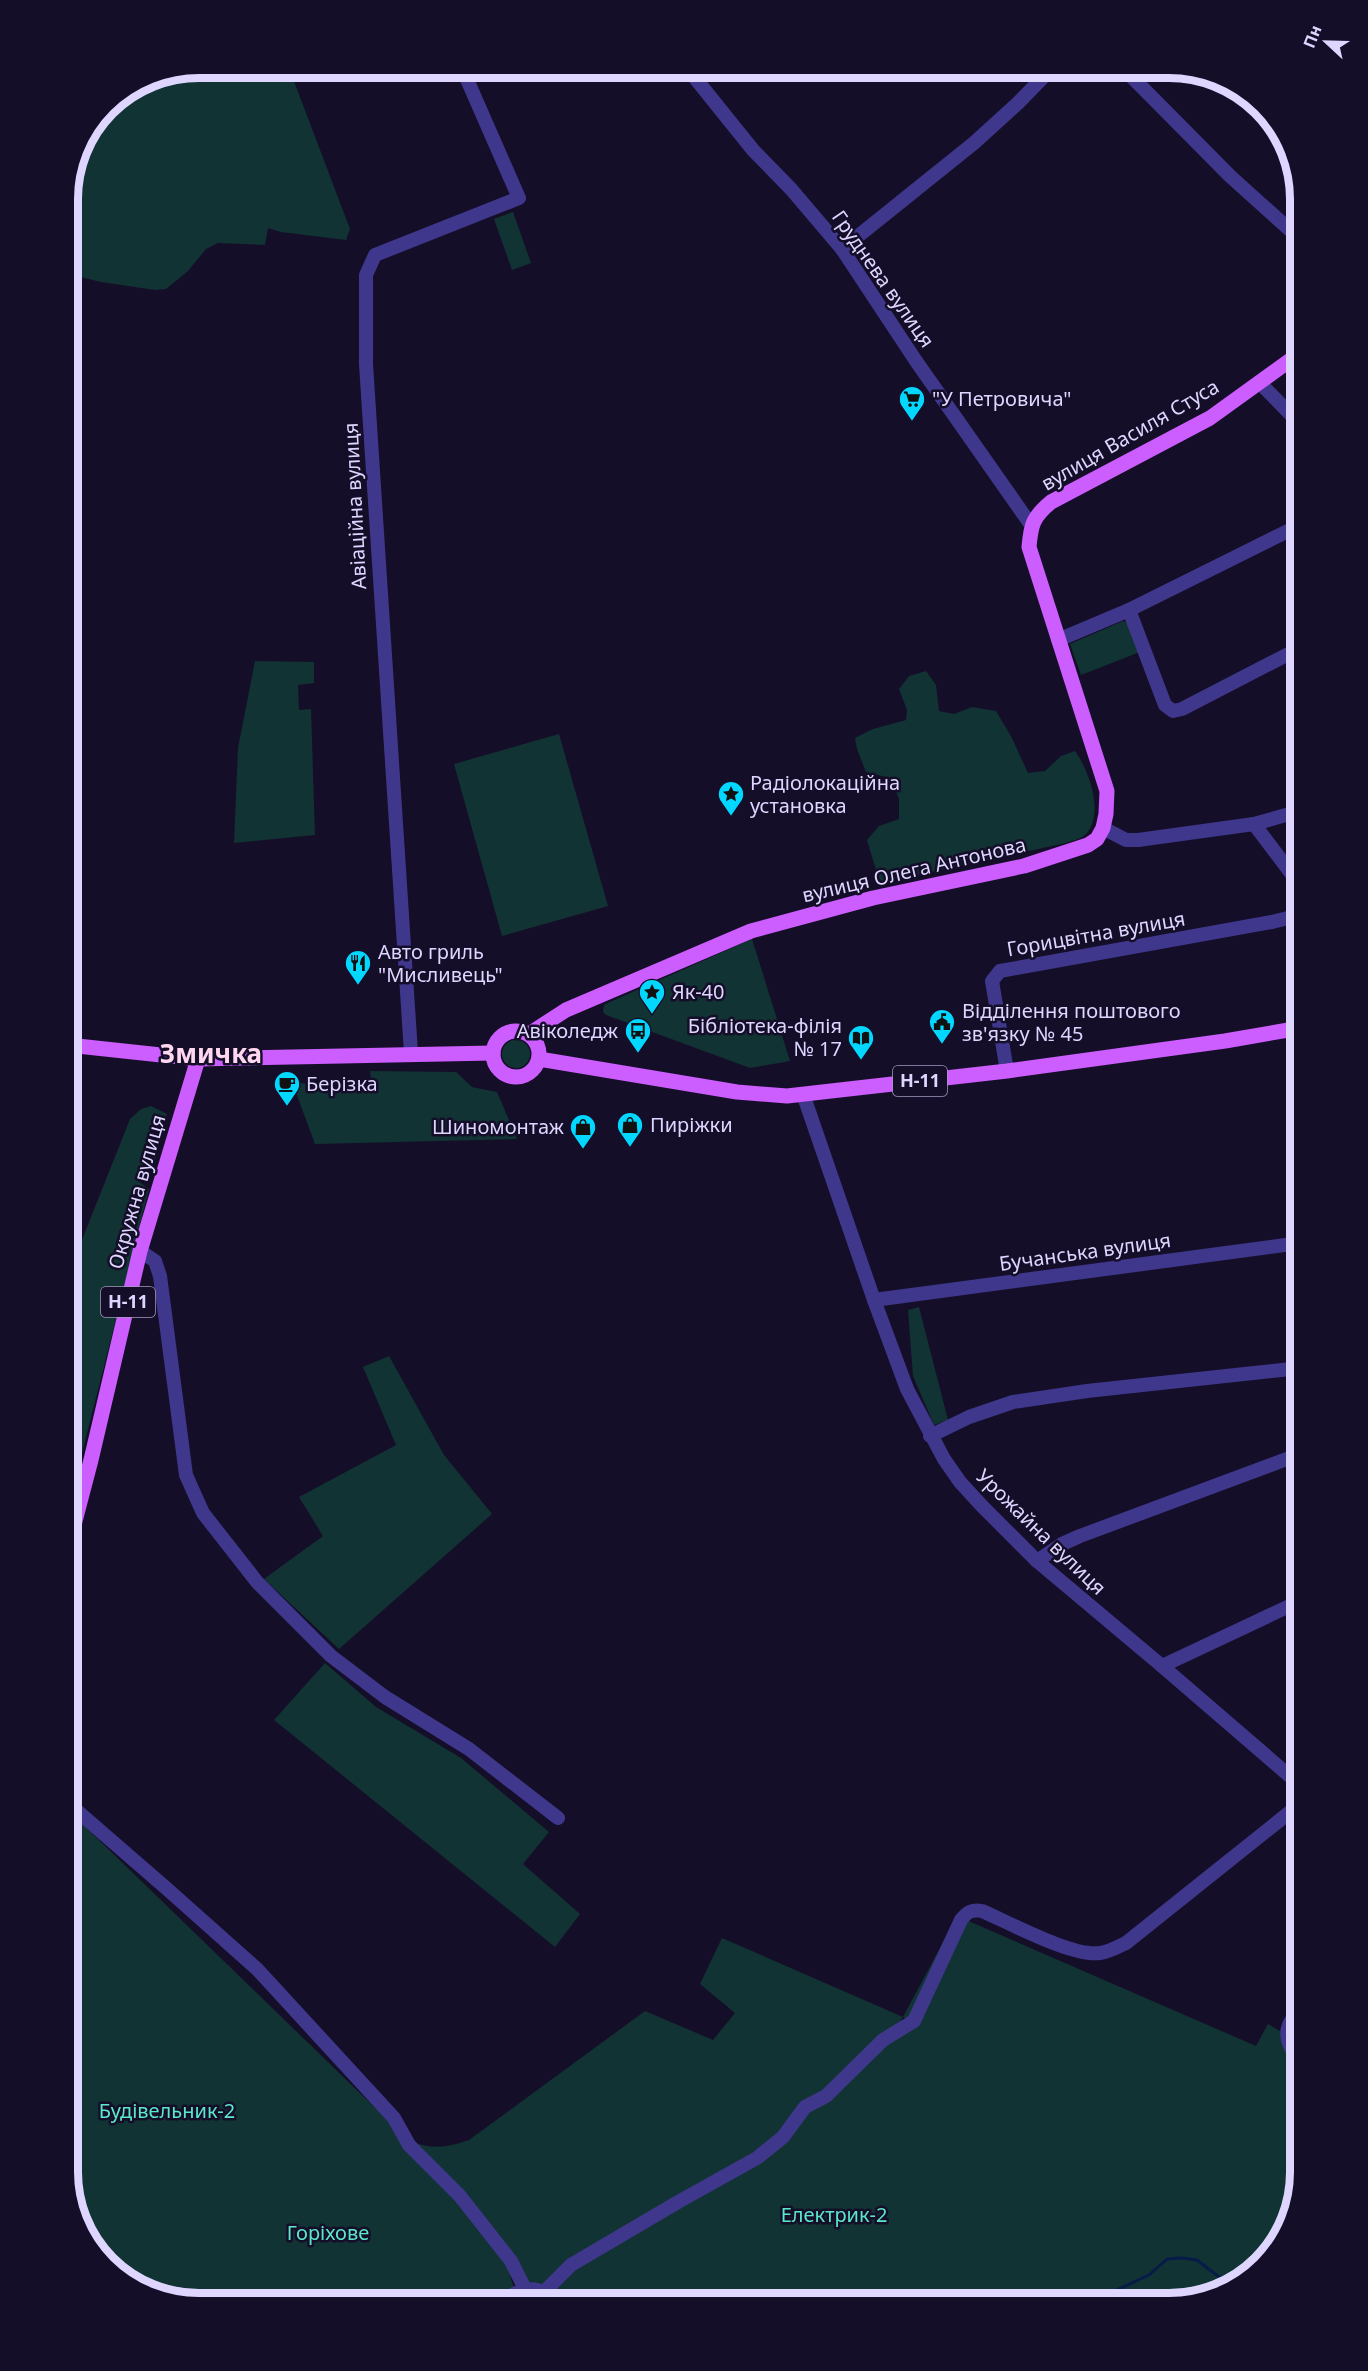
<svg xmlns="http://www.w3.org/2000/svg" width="1368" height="2371" viewBox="0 0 1368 2371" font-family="'Noto Sans',sans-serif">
<rect width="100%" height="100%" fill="#150e29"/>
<g fill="#133">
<path d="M199,68h90l61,161 -4,11 -65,-8 -13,-4 -3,17 -47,-2 -12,6 -18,22 -22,18 -11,1 -54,-8 -20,-5 -13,-8v-78l13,-50 25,-35 43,-29z"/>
<path d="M513,212l18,51 -19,7 -18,-51z"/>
<path d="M1123,621l5,2 12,29 -59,23 -11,-31z"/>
<path d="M255,661l59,1v21l-16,2 1,25 12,-1 4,126 -81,8 4,-95z"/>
<path d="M926,671l10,14 3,26 15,3 18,-7 24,4 15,25 17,37 17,-2 16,-15 14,-5c14,19 31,65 9,85 -4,3 -13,5 -18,7l-186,40 -13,-43 12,-14 20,-7v-20l-9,-21 -24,-6 -9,-23 -2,-11 18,-9 33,-9 1,-10 -8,-21 10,-13z"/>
<path d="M559,734l49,172 -106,30 -48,-172z"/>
<path d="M752,939l38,122 -40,7 -144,-53 -3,-3 1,-7 6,-3z"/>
<circle cx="516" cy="1054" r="14"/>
<path d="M370,1071l86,1 16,15 25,5 20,47 -202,5 -23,-62 80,9z"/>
<path d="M151,1106l16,8 -13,50 -12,5 -4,12 11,8 -81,319v-233l62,-156 11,-10z"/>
<path d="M919,1307l29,113 -14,5 -21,-49 -5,-66z"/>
<path d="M389,1356l55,99 48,59 -153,135 -75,-70 59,-43 -24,-39 97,-52 -33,-78z"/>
<path d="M325,1663l51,44 85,51 88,74 -26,32 57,50 -25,33 -281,-227z"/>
<path d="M68,1810l330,320 59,68 49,64 8,26 -27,15h-296l-65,-22 -45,-51 -13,-58z"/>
<path d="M957,1916l299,130 12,-22 17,10 15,14v124l-22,73 -51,45 -58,13h-605l-11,-12 20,-22 148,-85 82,-67 87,-75 26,-19 -13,-6 -7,10 -72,64c-25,7 -29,27 -45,44 -7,7 -15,13 -23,19l-214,133 -16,-3 -116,-142c25,7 35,6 59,-2l176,-129 68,29 22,-27 -35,-29 22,-46 181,79z"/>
</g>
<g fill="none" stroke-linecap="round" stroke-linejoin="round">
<path stroke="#071b49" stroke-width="3" d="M1054,2291l9,8 13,4 19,-3 54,-25 18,-16 15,-1 15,2 34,26"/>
<g stroke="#3f378b" stroke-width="14">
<path d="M687,68l66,82 38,39 51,60 74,112 115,164"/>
<path d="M1123,68l107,108 70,63"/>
<path d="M842,249l132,-106 44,-40 34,-35"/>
<path d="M1260,383l40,41"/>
<path d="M1058,640l71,-30"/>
<path d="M1300,648l-118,61 -9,2 -8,-6 -36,-95 171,-85"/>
<path d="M1254,824l46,61"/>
<path d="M1103,828l23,12h12l116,-16 46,-13"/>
<path d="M411,1053l-45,-689v-89l9,-20 144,-57 -57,-130"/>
<path d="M1007,1071l-15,-90 8,-10 272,-49 28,-7"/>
<path d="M803,1094l71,206 33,89 37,70 16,23 22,24 55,55 125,105 138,-65"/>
<path d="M140,1251l15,10 5,15 26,199 17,38 54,69 74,74 54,41 84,52 89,69"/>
<path d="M874,1300l426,-57"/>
<path d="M930,1436l39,-19 44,-15 74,-11 213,-23"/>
<path d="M1037,1561l25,-17 18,-8 220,-82"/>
<path d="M1162,1666l138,119"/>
<path d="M68,1803l98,85 91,81 137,149 15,27 51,51 51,65 14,28"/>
<path d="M1300,2059c-16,-15 -18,-34 0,-47"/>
<path d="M544,2292l27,-27 107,-63 79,-44 26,-21 22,-30 21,-11 57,-56 31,-19 47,-101c6,-8 11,-11 21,-9 28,12 90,46 118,42 9,-1 18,-6 26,-10l174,-139"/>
<path d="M498,2303c23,-14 38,-22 60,0"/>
</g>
<g stroke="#cc5dff" stroke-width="15">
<circle cx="516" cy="1054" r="23"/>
<path d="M529,1034l37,-24 185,-79 122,-33 151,-32 64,-21 9,-6 6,-11 3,-14 1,-23 -78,-244c2,-23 4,-30 22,-45l159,-84 90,-65"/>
<path d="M68,1045l130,14 295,-6"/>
<path d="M539,1059l198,33 50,4 220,-25 218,-30 75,-13"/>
<path d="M68,1548l23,-88 49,-209 58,-192"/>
</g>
</g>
<defs>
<g id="supermarket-pin" transform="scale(1.35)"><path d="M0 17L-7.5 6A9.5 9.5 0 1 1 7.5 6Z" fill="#02d7ff" stroke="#150e29"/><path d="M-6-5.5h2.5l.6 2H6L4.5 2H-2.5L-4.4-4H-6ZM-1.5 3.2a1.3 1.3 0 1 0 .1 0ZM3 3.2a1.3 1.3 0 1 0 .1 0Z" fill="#111"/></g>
<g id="sight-pin" transform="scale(1.35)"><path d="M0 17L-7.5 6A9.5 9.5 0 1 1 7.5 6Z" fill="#02d7ff" stroke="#150e29"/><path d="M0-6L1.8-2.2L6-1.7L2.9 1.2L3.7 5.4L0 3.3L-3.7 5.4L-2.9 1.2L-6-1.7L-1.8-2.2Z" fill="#111"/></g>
<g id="restaurant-pin" transform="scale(1.35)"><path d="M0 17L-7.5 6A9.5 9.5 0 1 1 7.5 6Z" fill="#02d7ff" stroke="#150e29"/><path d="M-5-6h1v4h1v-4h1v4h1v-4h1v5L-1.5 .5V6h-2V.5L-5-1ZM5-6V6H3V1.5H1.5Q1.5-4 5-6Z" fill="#111"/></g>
<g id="civic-pin" transform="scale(1.35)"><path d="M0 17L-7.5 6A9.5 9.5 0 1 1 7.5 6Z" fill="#02d7ff" stroke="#150e29"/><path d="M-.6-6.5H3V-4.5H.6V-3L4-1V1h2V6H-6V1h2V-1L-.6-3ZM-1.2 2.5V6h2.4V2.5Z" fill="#111"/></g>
<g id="bus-pin" transform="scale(1.35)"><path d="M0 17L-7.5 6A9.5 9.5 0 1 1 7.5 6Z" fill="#02d7ff" stroke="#150e29"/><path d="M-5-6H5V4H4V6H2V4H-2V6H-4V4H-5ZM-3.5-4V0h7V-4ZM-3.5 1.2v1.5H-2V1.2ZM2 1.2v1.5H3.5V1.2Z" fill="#111"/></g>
<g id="library-pin" transform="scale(1.35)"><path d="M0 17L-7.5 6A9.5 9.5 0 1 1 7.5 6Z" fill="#02d7ff" stroke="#150e29"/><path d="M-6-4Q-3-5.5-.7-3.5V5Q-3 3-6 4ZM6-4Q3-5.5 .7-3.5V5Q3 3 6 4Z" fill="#111"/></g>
<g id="cafe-pin" transform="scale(1.35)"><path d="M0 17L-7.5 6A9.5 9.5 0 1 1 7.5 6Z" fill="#02d7ff" stroke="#150e29"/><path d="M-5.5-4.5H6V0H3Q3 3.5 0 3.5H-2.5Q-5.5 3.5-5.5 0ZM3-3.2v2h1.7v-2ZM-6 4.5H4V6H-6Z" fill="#111"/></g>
<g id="shop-pin" transform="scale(1.35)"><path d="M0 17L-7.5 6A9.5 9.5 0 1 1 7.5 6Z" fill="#02d7ff" stroke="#150e29"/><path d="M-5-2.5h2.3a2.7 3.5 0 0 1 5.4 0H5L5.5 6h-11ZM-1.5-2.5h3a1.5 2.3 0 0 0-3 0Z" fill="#111"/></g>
</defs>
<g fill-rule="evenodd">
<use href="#supermarket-pin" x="912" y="399"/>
<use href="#sight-pin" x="731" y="794"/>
<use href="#restaurant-pin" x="358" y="963"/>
<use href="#sight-pin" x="652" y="992"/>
<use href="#civic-pin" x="942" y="1022"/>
<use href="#bus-pin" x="638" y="1031"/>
<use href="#library-pin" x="861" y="1038"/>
<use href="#cafe-pin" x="287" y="1084"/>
<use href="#shop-pin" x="630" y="1125"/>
<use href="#shop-pin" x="583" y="1127"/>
</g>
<g text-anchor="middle" stroke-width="5" stroke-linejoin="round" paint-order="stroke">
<g fill="#150e29" stroke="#a29abf" stroke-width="1.5">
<rect x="893" y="1066" width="54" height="30" rx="4.5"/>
<rect x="101" y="1287" width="54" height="30" rx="4.5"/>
</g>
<g font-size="18" font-weight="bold" fill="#ded6ff">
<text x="920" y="1087">Н-11</text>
<text x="128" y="1308">Н-11</text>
</g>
<g font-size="20" fill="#ded6ff" stroke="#150e29">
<text transform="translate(883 279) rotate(55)" y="7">Груднева вулиця</text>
<text transform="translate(1130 435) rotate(-30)" y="7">вулиця Василя Стуса</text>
<text transform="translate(355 506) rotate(-93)" y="7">Авіаційна вулиця</text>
<text transform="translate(914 870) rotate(-13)" y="7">вулиця Олега Антонова</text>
<text transform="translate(1096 934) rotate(-10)" y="7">Горицвітна вулиця</text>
<text transform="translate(137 1192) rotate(-74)" y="7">Окружна вулиця</text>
<text transform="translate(1085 1252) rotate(-8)" y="7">Бучанська вулиця</text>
<text transform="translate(1041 1532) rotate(44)" y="7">Урожайна вулиця</text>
</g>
<g font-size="20" fill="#ded6ff" stroke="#150e29" text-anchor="start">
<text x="932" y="406">"У Петровича"</text>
<text x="750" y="790">Радіолокаційна<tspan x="750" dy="23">установка</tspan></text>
<text x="378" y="959">Авто гриль<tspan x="378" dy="23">"Мисливець"</tspan></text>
<text x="672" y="999">Як-40</text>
<text x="962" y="1018">Відділення поштового<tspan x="962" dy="23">зв'язку № 45</tspan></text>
<text x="842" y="1033" text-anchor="end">Бібліотека-філія<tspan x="842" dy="23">№ 17</tspan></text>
<text x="618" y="1038" text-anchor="end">Авіколедж</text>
<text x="306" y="1091">Берізка</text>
<text x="650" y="1132">Пиріжки</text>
<text x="564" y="1134" text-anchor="end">Шиномонтаж</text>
</g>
<g font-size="20" fill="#5ae7cc" stroke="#150e29">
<text x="167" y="2118">Будівельник-2</text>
<text x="834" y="2222">Електрик-2</text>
<text x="328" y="2240">Горіхове</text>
</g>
<g font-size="26" font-weight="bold" fill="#ffd8ef" stroke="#150e29">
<text x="211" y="1063">Змичка</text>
</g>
</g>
<path d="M0 0H1368V2371H0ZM199 78H1169A121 121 0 0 1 1290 199V2172A121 121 0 0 1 1169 2293H199A121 121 0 0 1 78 2172V199A121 121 0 0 1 199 78Z" fill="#150e29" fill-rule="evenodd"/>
<path fill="none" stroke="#ded6ff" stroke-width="8" d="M199 78H1169A121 121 0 0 1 1290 199V2172A121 121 0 0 1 1169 2293H199A121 121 0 0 1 78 2172V199A121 121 0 0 1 199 78Z"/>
<g transform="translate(1326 42) rotate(292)" stroke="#150e29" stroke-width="4.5" paint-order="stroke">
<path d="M0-4.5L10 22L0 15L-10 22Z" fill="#ded6ff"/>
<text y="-9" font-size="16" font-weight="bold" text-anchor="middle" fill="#ded6ff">Пн</text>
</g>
</svg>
